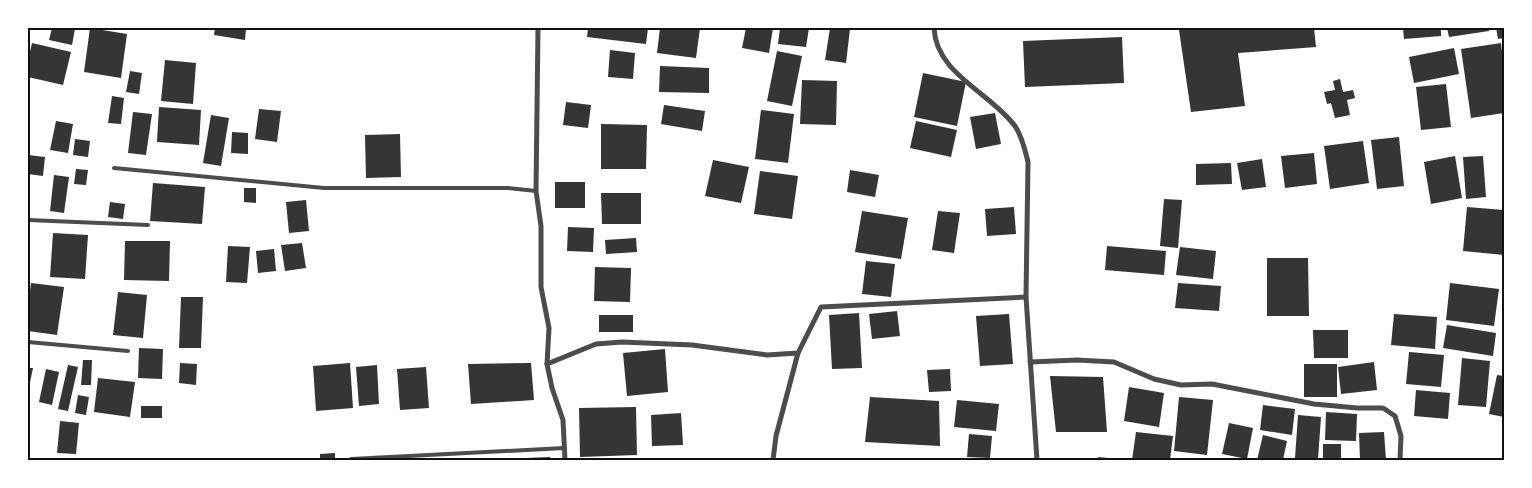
<svg xmlns="http://www.w3.org/2000/svg" width="1532" height="488" viewBox="0 0 1532 488" font-family="'Open Sans',sans-serif">
<rect width="100%" height="100%" fill="#fff"/>
<g fill="#353535">
<path d="M52,28h14l9,1 -3,16 -23,-5z"/>
<path d="M90,28l37,6 -6,44 -37,-6z"/>
<path d="M215,28l31,1 -1,11 -31,-5z"/>
<path d="M588,28h60l-2,16 -59,-7z"/>
<path d="M660,28h40l-4,30 -39,-5z"/>
<path d="M746,28h27l-4,25 -27,-5z"/>
<path d="M780,28h29l-3,19 -28,-3z"/>
<path d="M830,28l20,1 -4,34 -21,-3z"/>
<path d="M1220,28h94l2,19 -78,6 7,53 -54,6 -12,-82z"/>
<path d="M1403,28h38v8l-37,3z"/>
<path d="M1447,28h42v3l-40,6z"/>
<path d="M1496,28h8v10l-6,1z"/>
<path d="M1122,37l2,46 -99,4 -2,-46z"/>
<path d="M32,43l39,9 -8,33 -35,-8v-17z"/>
<path d="M1501,43l3,26v44l-33,5 -10,-69z"/>
<path d="M1454,48l5,26 -45,9 -5,-26z"/>
<path d="M610,50l25,3 -2,26 -25,-2z"/>
<path d="M777,51l25,5 -10,50 -25,-5z"/>
<path d="M165,60l31,3 -3,41 -32,-3z"/>
<path d="M660,66l49,2v25l-50,-1z"/>
<path d="M130,71l12,2 -3,21 -13,-2z"/>
<path d="M923,73l43,9 -9,44 -43,-9z"/>
<path d="M1340,79l3,13 10,-2 2,8 -8,2 3,15 -15,3 -4,-15 -4,1 -3,-12 11,-2 -2,-9z"/>
<path d="M802,80l35,1 -1,44 -36,-1z"/>
<path d="M1446,84l5,43 -30,3 -5,-43z"/>
<path d="M112,96l12,2 -3,26 -13,-1z"/>
<path d="M566,102l25,3 -3,23 -25,-3z"/>
<path d="M664,105l41,6 -3,20 -41,-7z"/>
<path d="M159,107l42,3 -2,35 -42,-3z"/>
<path d="M259,109l22,2 -4,31 -22,-3z"/>
<path d="M761,110l33,4 -6,49 -33,-4z"/>
<path d="M133,112l19,2 -6,41 -18,-2z"/>
<path d="M995,113l6,31 -25,5 -6,-32z"/>
<path d="M211,115l18,3 -8,48 -18,-3z"/>
<path d="M56,121l17,3 -5,29 -18,-3z"/>
<path d="M916,121l41,9 -6,27 -41,-9z"/>
<path d="M601,124l46,1 -1,44h-45z"/>
<path d="M232,132l16,1v21l-17,-1z"/>
<path d="M400,134l1,43 -35,1 -1,-43z"/>
<path d="M1399,137l5,49 -27,3 -6,-49z"/>
<path d="M75,139l15,2 -2,16 -15,-2z"/>
<path d="M1363,141l6,42 -39,6 -6,-43z"/>
<path d="M1314,153l3,31 -32,4 -4,-32z"/>
<path d="M28,155l17,2 -2,19 -15,-2z"/>
<path d="M1455,156l7,42 -31,6 -7,-42z"/>
<path d="M1483,156l3,41 -20,2 -3,-42z"/>
<path d="M1262,159l4,28 -24,3 -5,-27z"/>
<path d="M713,160l36,7 -8,36 -36,-7z"/>
<path d="M1231,163l1,21 -36,1v-21z"/>
<path d="M76,169l12,1 -2,15 -12,-1z"/>
<path d="M850,170l29,5 -4,22 -28,-5z"/>
<path d="M760,171l38,5 -6,43 -38,-5z"/>
<path d="M54,175l15,2 -5,36 -14,-2z"/>
<rect x="555" y="182" width="30" height="26"/>
<path d="M153,183l52,4 -3,37 -52,-3z"/>
<path d="M244,188h12v15l-12,-1z"/>
<path d="M601,193h40v31h-39z"/>
<path d="M1164,199l18,1 -4,48 -18,-2z"/>
<path d="M306,200l3,31 -20,2 -3,-31z"/>
<path d="M110,202l15,2 -2,15 -15,-2z"/>
<path d="M1014,207l2,27 -29,2 -2,-27z"/>
<path d="M1467,207l37,3v45l-41,-4z"/>
<path d="M862,211l46,7 -7,41 -46,-7z"/>
<path d="M938,211l22,2 -6,40 -22,-3z"/>
<path d="M568,227l26,1 -1,24 -26,-1z"/>
<path d="M53,233l35,2 -3,44 -35,-2z"/>
<path d="M636,238l1,14 -31,2 -1,-14z"/>
<path d="M125,241h45l-1,40 -45,-1z"/>
<path d="M302,243l4,25 -21,3 -4,-26z"/>
<path d="M228,246l22,1 -3,36 -21,-1z"/>
<path d="M1107,246l59,5 -2,24 -59,-5z"/>
<path d="M1180,247l36,4 -3,28 -37,-4z"/>
<path d="M274,249l2,22 -18,2 -2,-22z"/>
<path d="M1267,258h41l1,58h-42z"/>
<path d="M866,261l29,3 -4,33 -29,-3z"/>
<path d="M595,267l36,1 -1,34 -36,-1z"/>
<path d="M31,283l33,4 -7,48 -29,-4v-25z"/>
<path d="M1178,283l43,3 -2,25 -44,-3z"/>
<path d="M1450,283l49,6 -5,37 -48,-6z"/>
<path d="M118,292l29,3 -4,43 -30,-3z"/>
<path d="M181,297h22l-2,51h-22z"/>
<path d="M897,311l3,25 -28,3 -3,-25z"/>
<path d="M859,313l3,55 -30,1 -3,-54z"/>
<path d="M1009,314l4,50 -33,2 -4,-50z"/>
<path d="M1394,314l43,3 -2,32 -44,-4z"/>
<rect x="599" y="315" width="34" height="17"/>
<path d="M1447,325l49,8 -3,23 -50,-8z"/>
<path d="M1313,330h35v28h-34z"/>
<path d="M139,348l24,1 -1,30 -24,-1z"/>
<path d="M665,349l3,43 -41,4 -4,-43z"/>
<path d="M1409,352l35,3 -3,32 -35,-3z"/>
<path d="M1462,358l28,3 -4,46 -28,-2z"/>
<path d="M83,360h9l-1,25h-10z"/>
<path d="M1374,362l3,28 -36,4 -3,-27z"/>
<path d="M180,363l17,1 -1,21 -17,-2z"/>
<path d="M350,363l3,45 -37,3 -3,-45z"/>
<path d="M531,363l3,37 -63,4 -3,-40z"/>
<rect x="1304" y="364" width="33" height="33"/>
<path d="M68,365l10,2 -10,44 -10,-2z"/>
<path d="M377,365l2,39 -20,2 -3,-39z"/>
<path d="M426,367l3,41 -29,2 -3,-41z"/>
<path d="M28,368h5l-5,24z"/>
<path d="M46,369l13,3 -7,33 -13,-3z"/>
<path d="M950,369l1,22 -22,1 -2,-22z"/>
<path d="M1497,375l7,1v41l-15,-3z"/>
<path d="M1050,376l53,1 4,55h-51z"/>
<path d="M98,378l37,4 -5,35 -36,-5z"/>
<path d="M1129,387l35,6 -5,34 -35,-6z"/>
<path d="M1416,390l34,3 -2,26 -34,-3z"/>
<path d="M78,395l11,2 -3,18 -11,-2z"/>
<path d="M870,397l69,4 1,45 -75,-4z"/>
<path d="M1179,397l34,3 -6,55 -33,-4z"/>
<path d="M957,400l42,4 -3,27 -42,-4z"/>
<path d="M1263,405l32,4 -3,26 -32,-5z"/>
<rect x="141" y="406" width="21" height="12"/>
<path d="M636,407l1,48 -57,2 -1,-49z"/>
<path d="M1326,412l31,2 -1,27 -31,-1z"/>
<path d="M681,413l2,32 -31,1 -1,-31z"/>
<path d="M1298,415l23,2 -3,42 -23,-1z"/>
<path d="M60,421l19,2 -3,31 -19,-1z"/>
<path d="M1229,423l24,5 -6,31 -25,-5z"/>
<path d="M1136,432l37,4 -3,24h-38z"/>
<path d="M1384,432l2,28h-26l-1,-27z"/>
<path d="M969,434l23,2 -2,22 -23,-1z"/>
<path d="M1263,435l24,6 -4,19h-26z"/>
<rect x="1323" y="444" width="18" height="16"/>
<path d="M335,453v7h-15v-6z"/>
<path d="M550,457l1,3h-50v-1z"/>
<path d="M1098,457l20,2v1h-20z"/>
</g>
<g fill="none" stroke-linecap="round" stroke-linejoin="round">
<g stroke="#4c4c4c" stroke-width="4">
<path d="M114,168l210,20h183l29,3"/>
<path d="M28,220l120,5"/>
<path d="M28,342l100,9"/>
<path d="M351,459l213,-11"/>
</g>
<g stroke="#4c4c4c" stroke-width="5">
<path d="M538,28l-2,163 5,35v61l8,41 -2,36 5,24 11,32 2,40"/>
<path d="M934,28c2,46 56,64 81,98 7,10 10,24 13,36l-2,135 11,163"/>
<path d="M1030,362l47,-2 37,2 40,17 27,6 31,-1 102,20 43,4h26l12,8 6,20 -1,24"/>
<path d="M547,364l49,-20 26,-2 70,3 75,10 31,-2 23,-46 205,-10"/>
<path d="M773,460l3,-24 22,-83"/>
</g>
</g>
<rect width="1532" height="488" fill="none" stroke="#ffffff" stroke-width="58"/>
<rect x="29" y="29" width="1474" height="430" fill="none" stroke="#111" stroke-width="2"/>
</svg>
